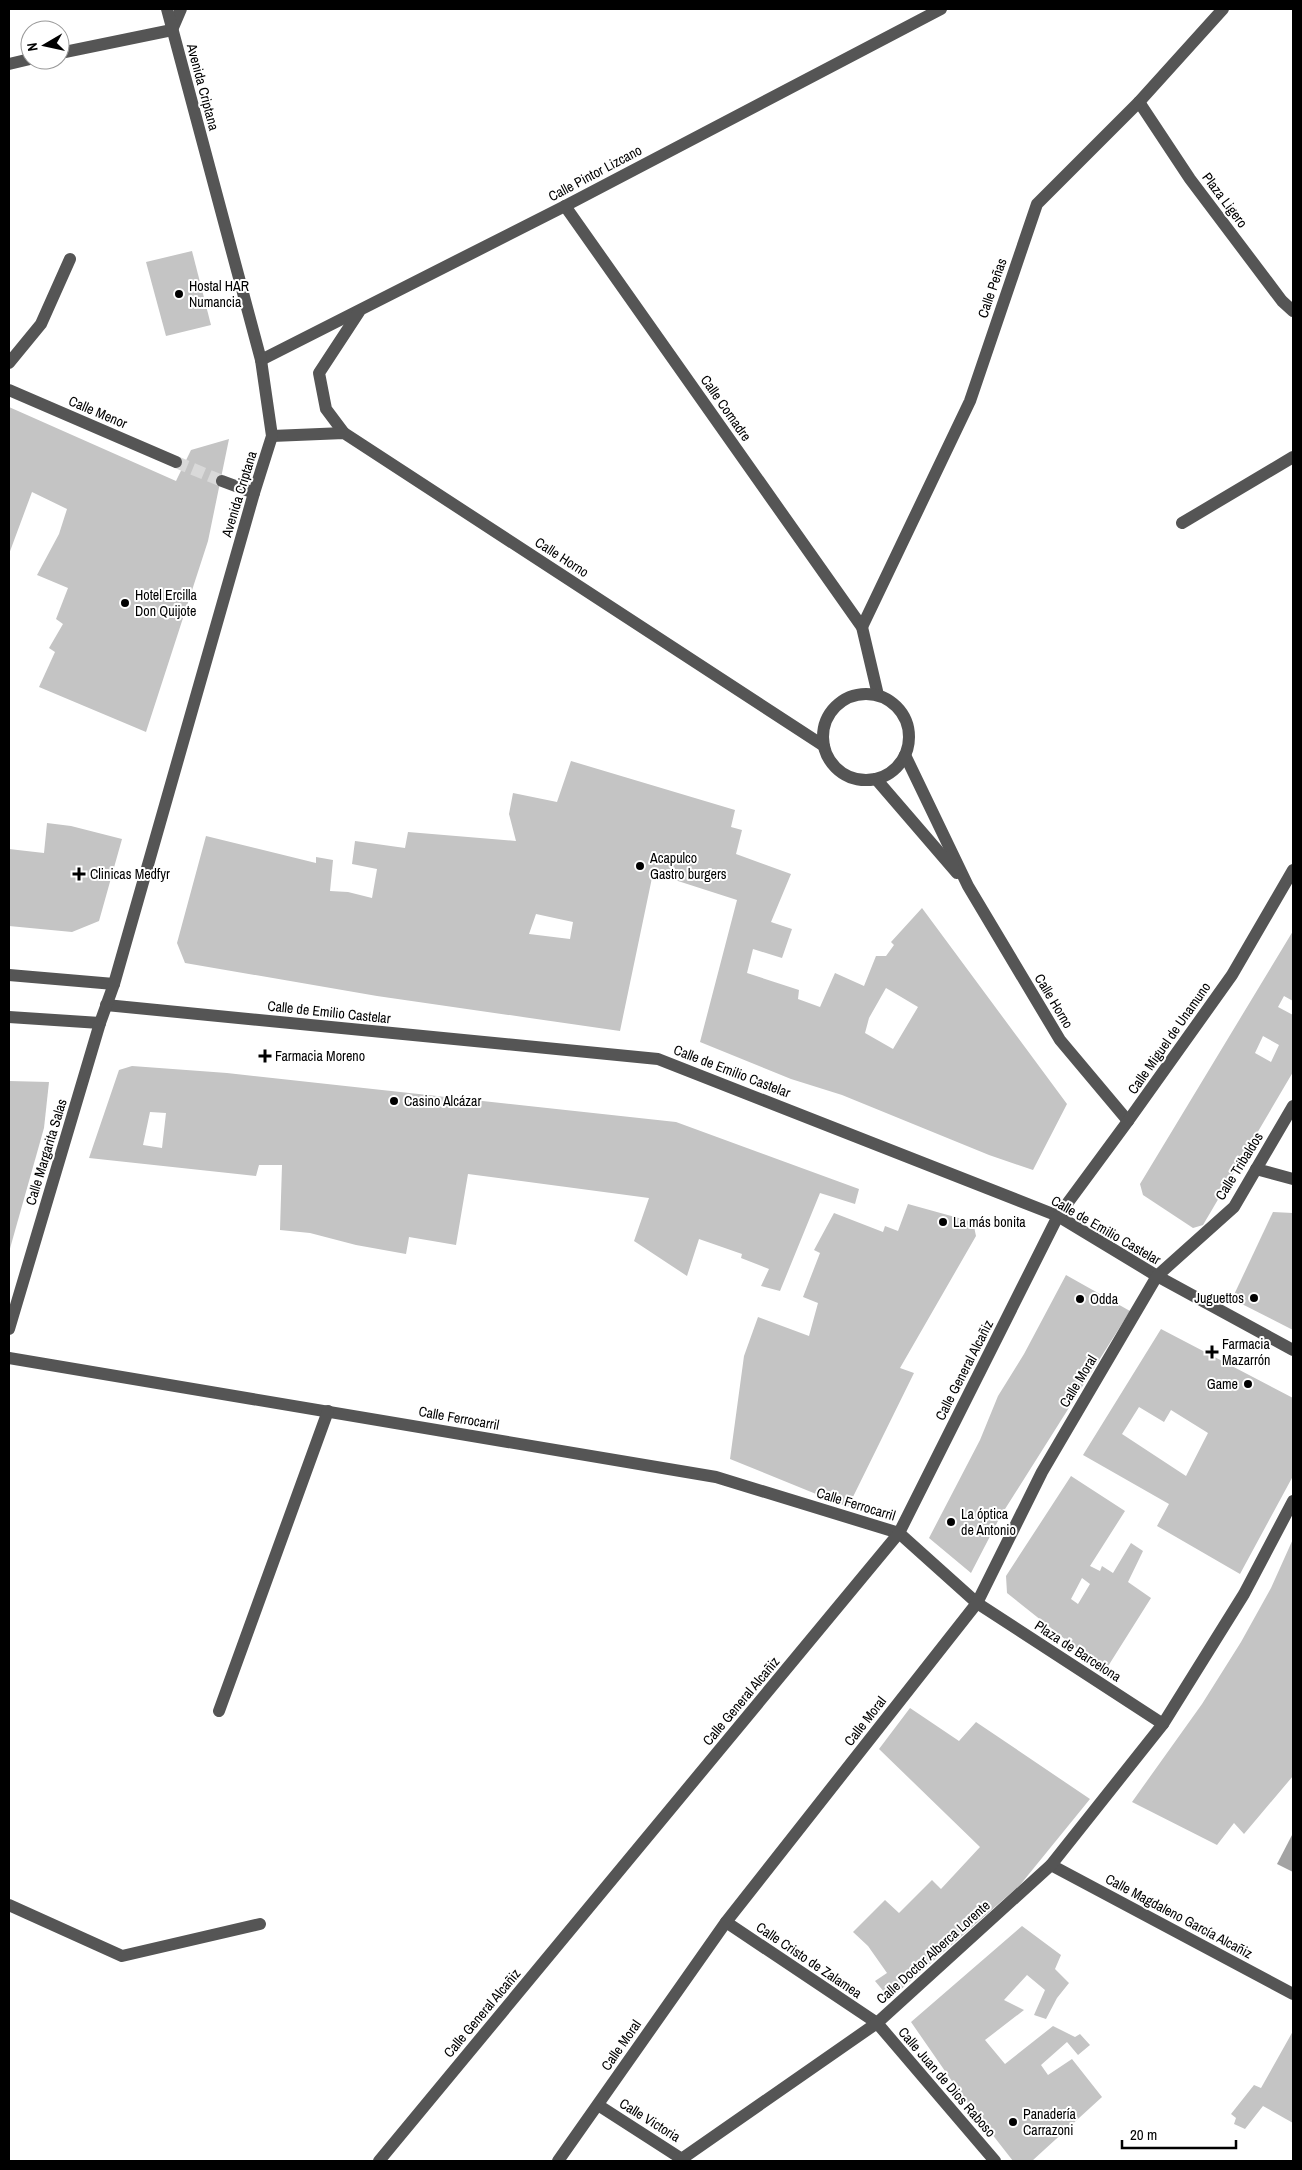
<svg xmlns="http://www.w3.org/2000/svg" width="1302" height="2170" viewBox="0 0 1302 2170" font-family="'Archivo Narrow',sans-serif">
<rect width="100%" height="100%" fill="#fff"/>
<path fill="#a3a3a3" d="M1292,1835l1,1v36l-16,-8z"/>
<g fill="#c4c4c4" fill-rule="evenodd">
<path d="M192,251l19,74 -45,11 -20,-74z"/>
<path d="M9,407l167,74 15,-31 38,-11 -21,102 -62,191 -107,-45 16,-35 -6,-4 14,-24 -7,-5 12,-31 -31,-13 22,-41 8,-25 -35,-17 -23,62z"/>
<path d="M571,761l164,49 -4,17 11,3 -6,24 55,20 -20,48 21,7 -10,29 -29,-9 -6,24 52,17 -1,9 22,8 15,-34 29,13 12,-30h10l8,-11 -3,-3 31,-34 145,196 -34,66 -44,-15 -147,-60 -51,-16 -91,-37 37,-142 -84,-27 -33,158 -243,-35 -192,-33 -8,-20 29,-107 110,27v-6l17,3 -3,31 18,1 24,6 5,-29 -25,-5 3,-23 50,7 3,-16 108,9 -7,-27 4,-21 44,9zM536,914l37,8 -3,17 -41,-5zM886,988l32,19 -25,42 -28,-16 4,-15z"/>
<path d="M47,823l24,3 51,13 -23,82 -27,11 -63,-6v-77l35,4z"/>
<path d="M1293,931v70l-9,-5 -6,11 15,8v57l-90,153 -10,3 -50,-33 -3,-11zM1263,1036l16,9 -8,17 -16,-9z"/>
<path d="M132,1066l95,7 449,49 183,67 -4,15 -35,-11 -40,98 -19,-5 8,-17 -28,-11 1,-4 -43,-15 -12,37 -53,-35 15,-43 -181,-24 -12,71 -47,-8 -3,17 -50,-9 -46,-12 -30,-3 2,-65h-23l-3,11 -167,-18 30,-88zM150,1112l16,1 -4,35 -19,-3z"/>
<path d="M9,1081l40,1 -5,46 -35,124z"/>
<path d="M908,1204l65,18 3,14 -76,132 14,5 -66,134 -118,-48 14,-103 14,-39 51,19 9,-33 -15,-6 17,-44 -6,-3 20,-37 49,19 2,-6 13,5z"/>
<path d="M1273,1212l20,1v117l-61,-31z"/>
<path d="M1066,1275l64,36 -130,206 -29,56 -42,-35 51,-98 18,-44 26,-42z"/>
<path d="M1161,1329l132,69v78l-53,98 -83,-48 12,-22 -86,-49zM1139,1407l25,15 7,-12 37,23 -22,43 -64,-42z"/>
<path d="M1071,1476l54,35 -35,55 10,5 2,-5 11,7 18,-30 12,8 -15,31 23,16 -46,73 -98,-78 -1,-17zM1082,1578l8,6 -12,20 -7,-5z"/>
<path d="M1293,1539v237l-49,58 -10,-11 -17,22 -85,-43 70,-98 39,-62 30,-54z"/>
<path d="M910,1708l49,33 17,-19 114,77 -70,86 -130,114 -15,-18 12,-8 -19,-27 -15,-14 32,-32 14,13 33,-33 9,9 39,-42 -101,-98z"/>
<path d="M1022,1926l39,29 -6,14 14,14 -12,15 -11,21 -12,-4 11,-25 -18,-15 -23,25 20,10 -39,30 20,24 48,-38 22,11 5,-3 10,11 -12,10 -11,-13 -26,23 7,10 24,-16 30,38 -70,64h-19l-50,-64 -52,-75z"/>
<path d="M1293,2031v92l-30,-17 -18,23 -11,-5 2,-6 -5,-4 23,-29 7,3z"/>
</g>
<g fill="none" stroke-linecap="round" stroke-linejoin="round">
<path stroke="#d9d9d9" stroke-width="12" stroke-dasharray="12 6" stroke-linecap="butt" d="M176,462l46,19"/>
<g stroke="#555" stroke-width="12">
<path d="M60,53l112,-23 9,-21"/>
<path d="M9,64l21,-5"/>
<path d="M1139,102l51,77 92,122 11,10"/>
<path d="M565,206l297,421 16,68"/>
<path d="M261,360l304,-154 376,-197"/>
<path d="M9,363l32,-39 29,-65"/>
<path d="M9,390l167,72"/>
<path d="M344,433l-18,-24 -7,-36 40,-61"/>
<path d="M272,436l72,-3 480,313"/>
<path d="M222,481l32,12"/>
<path d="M1182,523l111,-66"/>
<path d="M862,627l108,-226 67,-197 102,-102 84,-93"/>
<circle cx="866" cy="737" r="43"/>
<path d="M905,755l63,131 92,154 68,81"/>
<path d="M876,779l81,94"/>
<path d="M9,975l105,9"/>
<path d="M106,1005l552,54 400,157 99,60 136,74"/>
<path d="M9,1017l91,6"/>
<path d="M1256,1169l37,10"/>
<path d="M9,1329l91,-306 14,-39 140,-491 18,-57 -11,-76 -94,-351"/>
<path d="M9,1358l707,119 183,56 78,70 186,121"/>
<path d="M219,1711l109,-300"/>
<path d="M1051,1865l242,129"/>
<path d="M9,1905l113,51 138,-32"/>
<path d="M726,1922l151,101 118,138"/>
<path d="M598,2105l87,56"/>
<path d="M683,2158l194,-135 174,-158 112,-141 81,-130 49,-93"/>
<path d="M379,2161l520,-628 159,-317 70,-95 104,-146 61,-105"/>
<path d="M558,2161l168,-239 251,-319 65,-131 115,-196 77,-69 59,-101"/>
</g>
</g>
<g fill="#000" stroke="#fff" stroke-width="2">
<circle cx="179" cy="294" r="5"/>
<circle cx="125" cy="603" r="5"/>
<circle cx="640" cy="866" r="5"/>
<path d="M76.5 866.5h5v5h5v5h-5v5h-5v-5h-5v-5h5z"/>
<path d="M262.5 1048.5h5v5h5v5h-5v5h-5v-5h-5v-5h5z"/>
<circle cx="394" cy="1101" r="5"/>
<circle cx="943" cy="1222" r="5"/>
<circle cx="1254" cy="1298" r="5"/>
<circle cx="1080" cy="1299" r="5"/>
<path d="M1209.5 1344.5h5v5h5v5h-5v5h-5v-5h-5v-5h5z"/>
<circle cx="1248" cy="1384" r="5"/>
<circle cx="951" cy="1522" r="5"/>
<circle cx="1013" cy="2122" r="5"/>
</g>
<g text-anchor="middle" stroke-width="4" stroke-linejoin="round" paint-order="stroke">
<g font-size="14" fill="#000" stroke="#fff">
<text transform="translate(203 87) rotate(75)" y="5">Avenida Criptana</text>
<text transform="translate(595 173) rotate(-28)" y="5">Calle Pintor Lizcano</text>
<text transform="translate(1225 200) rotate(53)" y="5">Plaza Ligero</text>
<text transform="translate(992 288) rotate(-71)" y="5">Calle Peñas</text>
<text transform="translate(726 408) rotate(55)" y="5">Calle Comadre</text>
<text transform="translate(98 412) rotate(23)" y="5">Calle Menor</text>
<text transform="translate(239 494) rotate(-73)" y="5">Avenida Criptana</text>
<text transform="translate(562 557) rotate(33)" y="5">Calle Horno</text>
<text transform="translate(1054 1001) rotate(59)" y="5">Calle Horno</text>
<text transform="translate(329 1012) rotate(6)" y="5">Calle de Emilio Castelar</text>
<text transform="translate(1169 1038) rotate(-55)" y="5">Calle Miguel de Unamuno</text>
<text transform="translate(732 1071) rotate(21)" y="5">Calle de Emilio Castelar</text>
<text transform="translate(46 1152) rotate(-73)" y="5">Calle Margarita Salas</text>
<text transform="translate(1239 1166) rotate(-58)" y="5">Calle Tribaldos</text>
<text transform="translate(1106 1230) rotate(30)" y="5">Calle de Emilio Castelar</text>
<text transform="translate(964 1370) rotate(-63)" y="5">Calle General Alcañiz</text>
<text transform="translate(1078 1381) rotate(-59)" y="5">Calle Moral</text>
<text transform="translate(459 1418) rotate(10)" y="5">Calle Ferrocarril</text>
<text transform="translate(856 1504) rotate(17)" y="5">Calle Ferrocarril</text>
<text transform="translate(1078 1651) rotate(33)" y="5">Plaza de Barcelona</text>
<text transform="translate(741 1701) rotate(-50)" y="5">Calle General Alcañiz</text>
<text transform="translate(865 1721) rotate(-52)" y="5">Calle Moral</text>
<text transform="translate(1179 1916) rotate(28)" y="5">Calle Magdaleno García Alcañiz</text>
<text transform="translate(933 1952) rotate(-42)" y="5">Calle Doctor Alberca Lorente</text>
<text transform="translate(809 1960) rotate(34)" y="5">Calle Cristo de Zalamea</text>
<text transform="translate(482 2013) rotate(-50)" y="5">Calle General Alcañiz</text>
<text transform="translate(621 2045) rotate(-55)" y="5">Calle Moral</text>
<text transform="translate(947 2082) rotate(49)" y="5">Calle Juan de Dios Raboso</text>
<text transform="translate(650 2120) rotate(32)" y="5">Calle Victoria</text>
</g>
<g font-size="14" fill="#000" stroke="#fff" text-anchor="start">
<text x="189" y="291">Hostal HAR<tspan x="189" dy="16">Numancia</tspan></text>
<text x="135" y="600">Hotel Ercilla<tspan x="135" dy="16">Don Quijote</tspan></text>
<text x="650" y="863">Acapulco<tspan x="650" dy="16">Gastro burgers</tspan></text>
<text x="90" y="879">Clinicas Medfyr</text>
<text x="275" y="1061">Farmacia Moreno</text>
<text x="404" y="1106">Casino Alcázar</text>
<text x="953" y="1227">La más bonita</text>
<text x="1244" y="1303" text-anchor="end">Juguettos</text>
<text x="1090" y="1304">Odda</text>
<text x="1222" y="1349">Farmacia<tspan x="1222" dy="16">Mazarrón</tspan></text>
<text x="1238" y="1389" text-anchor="end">Game</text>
<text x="961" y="1519">La óptica<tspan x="961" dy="16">de Antonio</tspan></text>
<text x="1023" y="2119">Panadería<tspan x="1023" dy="16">Carrazoni</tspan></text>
</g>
</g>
<rect width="1302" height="2170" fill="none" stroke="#000000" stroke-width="20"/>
<g transform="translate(45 45) rotate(261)"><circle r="24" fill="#ffffff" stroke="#999999"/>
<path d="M0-4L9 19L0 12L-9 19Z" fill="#000000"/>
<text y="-8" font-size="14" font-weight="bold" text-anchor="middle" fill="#000000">N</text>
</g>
<path d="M1122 2140v8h114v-8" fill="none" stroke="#000000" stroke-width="2.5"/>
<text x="1130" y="2140" font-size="15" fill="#000000" stroke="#ffffff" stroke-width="4" paint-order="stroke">20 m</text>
</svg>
